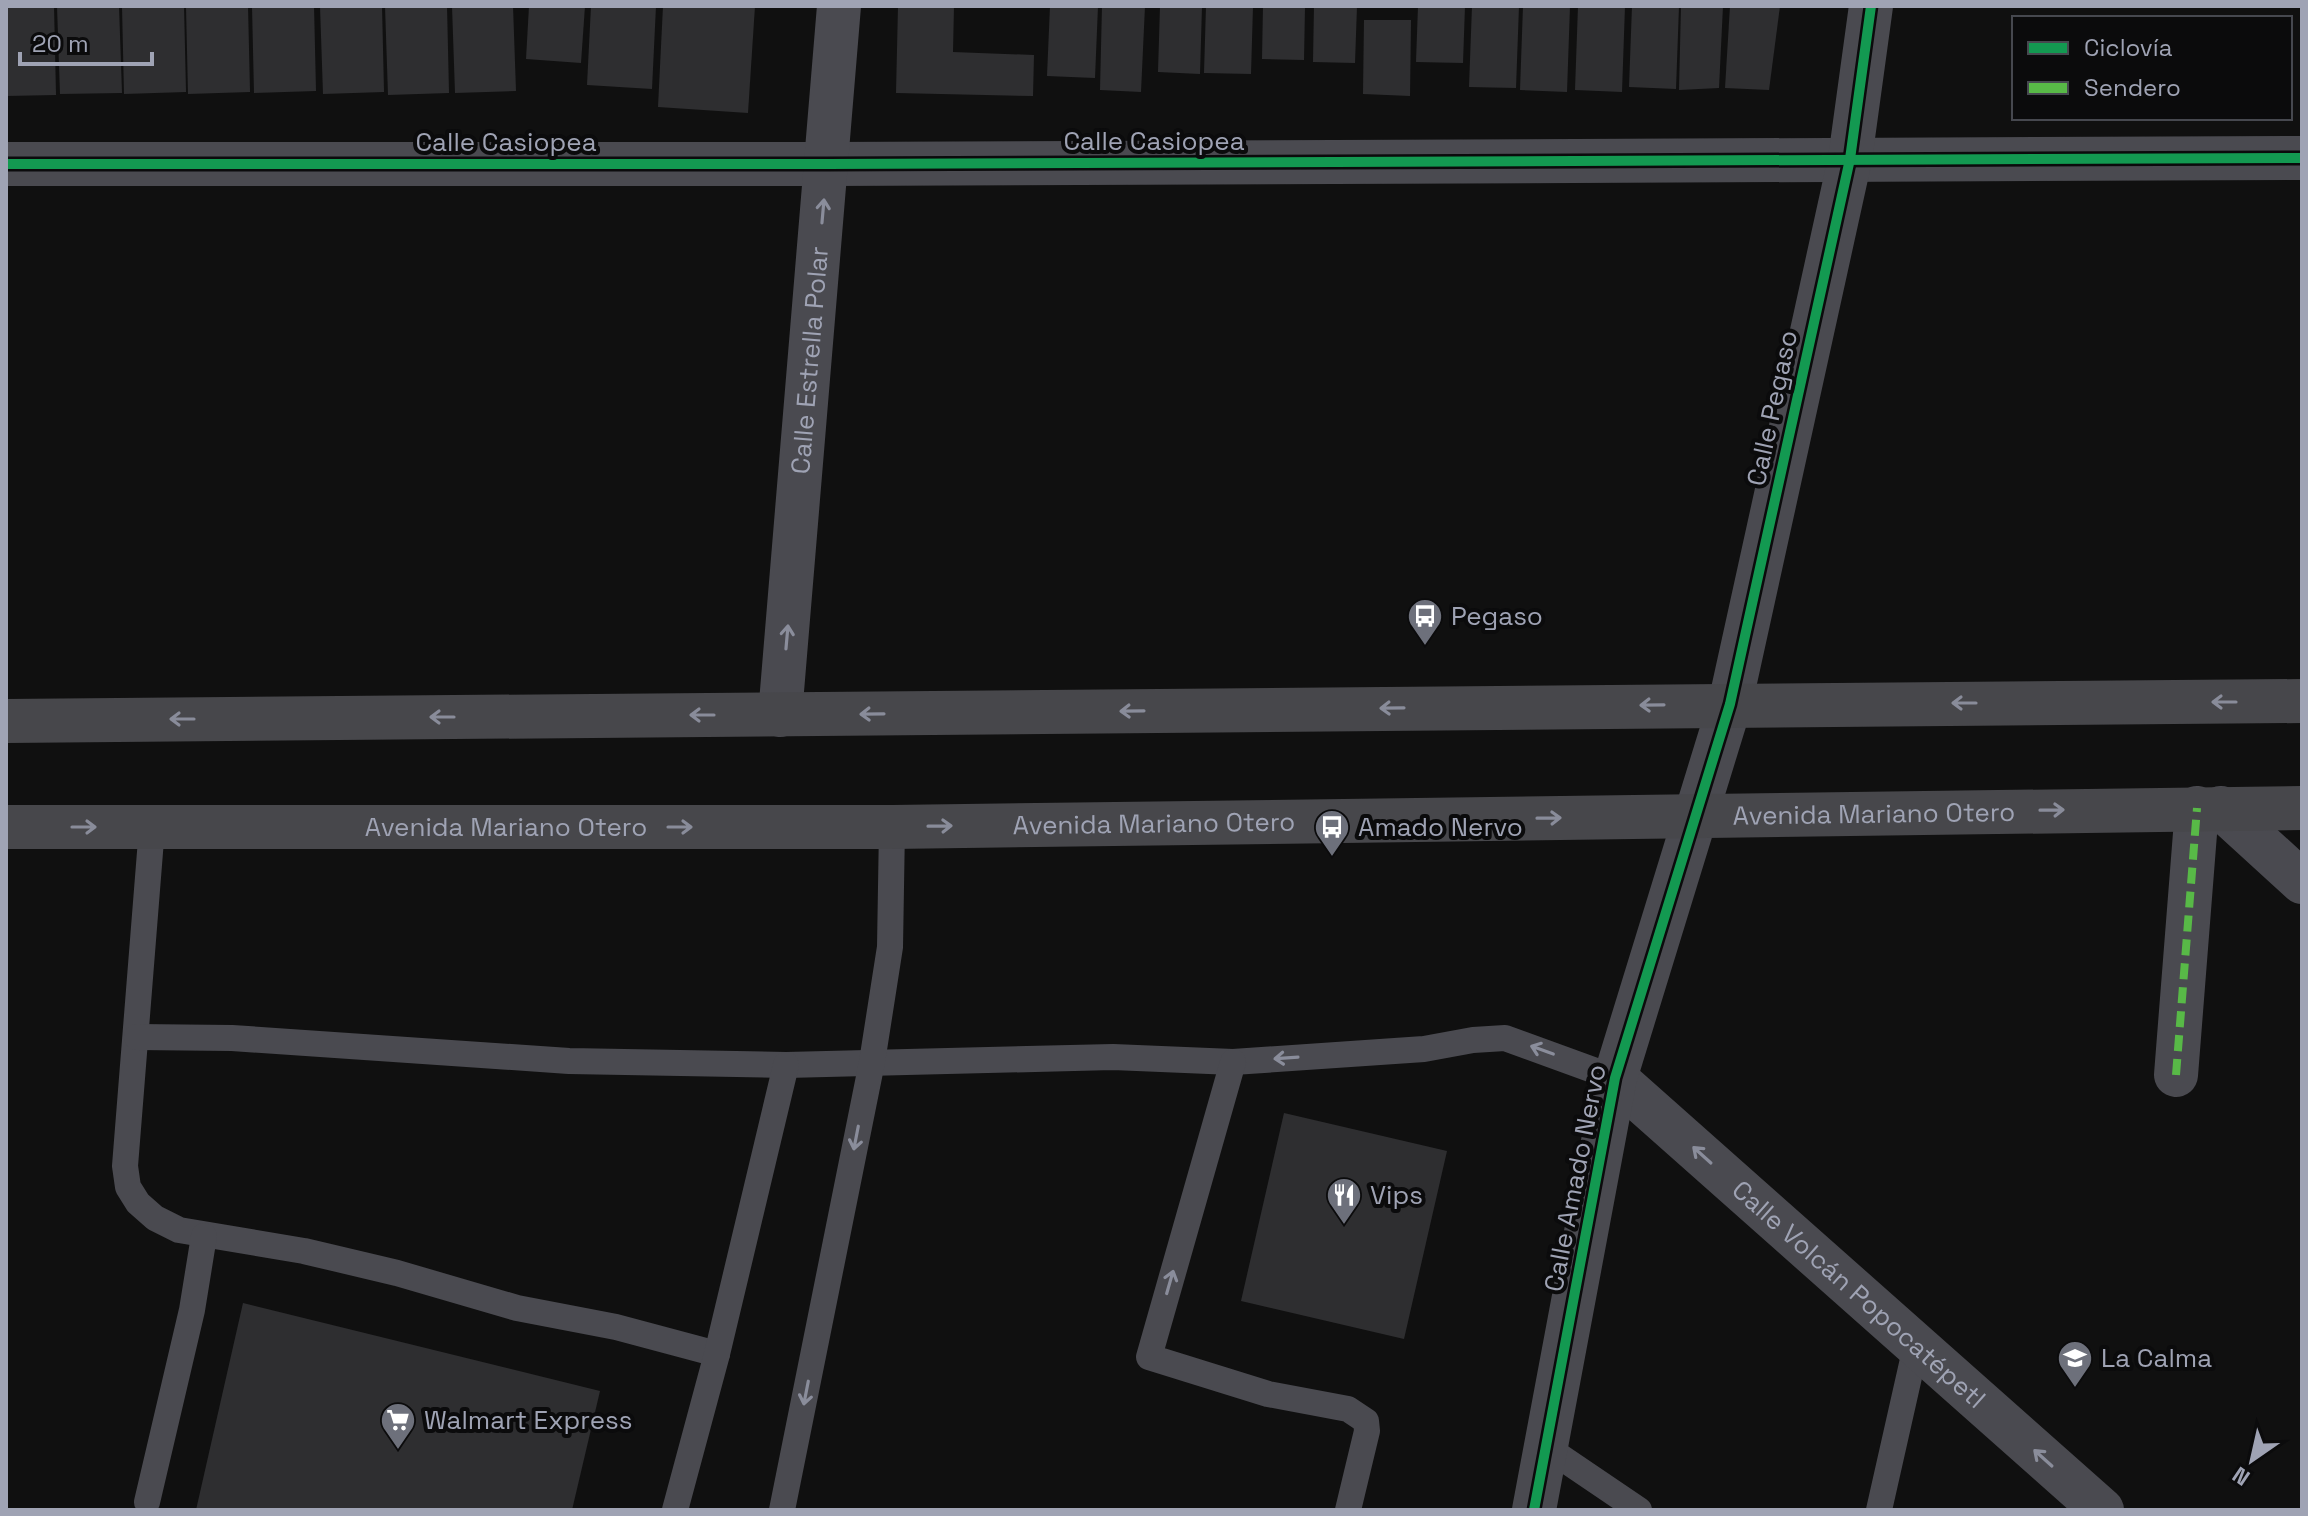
<svg xmlns="http://www.w3.org/2000/svg" width="2308" height="1516" viewBox="0 0 2308 1516" font-family="'Space Grotesk',sans-serif">
<rect width="100%" height="100%" fill="#101010"/>
<g fill="#2e2e30">
<path d="M6,6h48l2,89 -50,1z"/>
<path d="M57,6h62l3,87 -62,1z"/>
<path d="M122,6h62l2,86 -62,2z"/>
<path d="M186,6h62l2,86 -62,2z"/>
<path d="M252,6h62l2,85 -62,2z"/>
<path d="M320,6h62l2,86 -61,2z"/>
<path d="M385,6h62l2,87 -61,2z"/>
<path d="M452,6h61l3,85 -61,2z"/>
<path d="M529,6h56l-4,57 -55,-4z"/>
<path d="M591,6h65l-4,83 -65,-4z"/>
<path d="M663,6h92l-7,107 -90,-6z"/>
<path d="M898,6h56l-1,46 81,3 -1,41 -137,-3z"/>
<path d="M1050,6h48l-3,72 -48,-2z"/>
<path d="M1102,6h43l-4,86 -41,-2z"/>
<path d="M1160,6h42l-2,68 -42,-2z"/>
<path d="M1206,6h47l-2,68 -47,-1z"/>
<path d="M1263,6h42l-1,54 -42,-1z"/>
<path d="M1314,6h43l-2,57 -42,-1z"/>
<path d="M1418,6h47l-2,57 -47,-1z"/>
<path d="M1472,6h47l-3,82 -47,-1z"/>
<path d="M1523,6h47l-3,86 -47,-2z"/>
<path d="M1578,6h47l-3,86 -47,-2z"/>
<path d="M1632,6h47l-3,83 -47,-2z"/>
<path d="M1681,6h42l-4,82 -40,2z"/>
<path d="M1730,6h50l-11,84 -44,-2z"/>
<path d="M1364,20h47l-1,76 -47,-2z"/>
<path d="M1284,1113l163,38 -43,188 -163,-38z"/>
<path d="M243,1303l357,88 -28,119h-376z"/>
</g>
<g fill="none" stroke-linecap="round" stroke-linejoin="round">
<g stroke="#4a4a50" stroke-width="26">
<path d="M152,827l-27,339 3,21 10,16 17,15 24,12 125,21 93,22 120,35 99,19 101,27"/>
<path d="M137,1037l95,1 337,23 217,4 327,-8 120,5 191,-13 49,-9 32,-2 110,40"/>
<path d="M1233,1062l-84,295 119,37 80,15 18,12 1,10 -19,79"/>
<path d="M1546,1447l93,63"/>
<path d="M147,1502l45,-192 12,-74"/>
<path d="M675,1510l42,-156 69,-289"/>
<path d="M782,1510l90,-448 18,-115 2,-120"/>
<path d="M1879,1510l37,-164"/>
</g>
<g stroke="#4a4a50" stroke-width="44">
<path d="M6,164h821l1475,-6"/>
<path id="s1" d="M780,715l59,-709"/>
<path d="M2221,808l81,74"/>
<path d="M2176,1075l21,-267"/>
<path id="s2" d="M1615,1078l487,432"/>
<path d="M1534,1510l81,-432 115,-374 120,-545 21,-153"/>
</g>
<g stroke="#47474b" stroke-width="44">
<path d="M6,721l2296,-20"/>
<path id="s3" d="M6,827h886l1410,-19"/>
</g>
<path stroke="#58b947" stroke-width="8" stroke-dasharray="16 8" stroke-linecap="butt" d="M2176,1075l21,-267"/>
<g stroke="#0b0b0c" stroke-width="15">
<g id="cycleway">
<path d="M6,164h821l1475,-6"/>
<path d="M1534,1510l81,-432 115,-374 120,-545 21,-153"/>
</g>
</g>
<use href="#cycleway" stroke="#139951" stroke-width="10"/>
</g>
<defs><path id="oneway-shaft" d="M-6 0H5M1.5-3L5.5 0L1.5 3" fill="none" stroke-width="1.6" stroke-linecap="round" stroke-linejoin="round" transform="scale(2)"/></defs>
<g stroke="#8a8d9b">
<use href="#oneway-shaft" transform="translate(823 211) rotate(-85)"/>
<use href="#oneway-shaft" transform="translate(787 637) rotate(-85)"/>
<use href="#oneway-shaft" transform="translate(1542 1050) rotate(-160)"/>
<use href="#oneway-shaft" transform="translate(1286 1058) rotate(176)"/>
<use href="#oneway-shaft" transform="translate(856 1138) rotate(101)"/>
<use href="#oneway-shaft" transform="translate(1702 1155) rotate(-138)"/>
<use href="#oneway-shaft" transform="translate(1170 1282) rotate(-74)"/>
<use href="#oneway-shaft" transform="translate(806 1393) rotate(101)"/>
<use href="#oneway-shaft" transform="translate(2043 1458) rotate(-138)"/>
</g>
<g stroke="#898c9a">
<use href="#oneway-shaft" transform="translate(2224 702) rotate(180)"/>
<use href="#oneway-shaft" transform="translate(1964 703) rotate(180)"/>
<use href="#oneway-shaft" transform="translate(1652 705) rotate(179)"/>
<use href="#oneway-shaft" transform="translate(1392 708) rotate(179)"/>
<use href="#oneway-shaft" transform="translate(1132 711) rotate(179)"/>
<use href="#oneway-shaft" transform="translate(872 714) rotate(179)"/>
<use href="#oneway-shaft" transform="translate(702 715) rotate(180)"/>
<use href="#oneway-shaft" transform="translate(442 717) rotate(180)"/>
<use href="#oneway-shaft" transform="translate(182 719) rotate(180)"/>
<use href="#oneway-shaft" transform="translate(2052 810) rotate(-1)"/>
<use href="#oneway-shaft" transform="translate(1549 818) rotate(-1)"/>
<use href="#oneway-shaft" transform="translate(940 826) rotate(-1)"/>
<use href="#oneway-shaft" transform="translate(84 827)"/>
<use href="#oneway-shaft" transform="translate(680 827)"/>
</g>
<defs>
<g id="bus-pin" transform="scale(1.8)"><path d="M0 17L-7.5 6A9.5 9.5 0 1 1 7.5 6Z" fill="#6d707b" stroke="#0b0b0c"/><path d="M-5-6H5V4H4V6H2V4H-2V6H-4V4H-5ZM-3.5-4V0h7V-4ZM-3.5 1.2v1.5H-2V1.2ZM2 1.2v1.5H3.5V1.2Z" fill="#fff"/></g>
<g id="restaurant-pin" transform="scale(1.8)"><path d="M0 17L-7.5 6A9.5 9.5 0 1 1 7.5 6Z" fill="#6d707b" stroke="#0b0b0c"/><path d="M-5-6h1v4h1v-4h1v4h1v-4h1v5L-1.5 .5V6h-2V.5L-5-1ZM5-6V6H3V1.5H1.5Q1.5-4 5-6Z" fill="#fff"/></g>
<g id="school-pin" transform="scale(1.8)"><path d="M0 17L-7.5 6A9.5 9.5 0 1 1 7.5 6Z" fill="#6d707b" stroke="#0b0b0c"/><path d="M0-5L7-2L0 1L-7-2ZM-4 1L0 2.5L4 1V4Q0 6-4 4Z" fill="#fff"/></g>
<g id="supermarket-pin" transform="scale(1.8)"><path d="M0 17L-7.5 6A9.5 9.5 0 1 1 7.5 6Z" fill="#6d707b" stroke="#0b0b0c"/><path d="M-6-5.5h2.5l.6 2H6L4.5 2H-2.5L-4.4-4H-6ZM-1.5 3.2a1.3 1.3 0 1 0 .1 0ZM3 3.2a1.3 1.3 0 1 0 .1 0Z" fill="#fff"/></g>
</defs>
<g fill-rule="evenodd">
<use href="#bus-pin" x="1425" y="616"/>
<use href="#bus-pin" x="1332" y="827"/>
<use href="#restaurant-pin" x="1344" y="1195"/>
<use href="#school-pin" x="2075" y="1358"/>
<use href="#supermarket-pin" x="398" y="1420"/>
</g>
<g text-anchor="middle" stroke-width="8" stroke-linejoin="round" paint-order="stroke">
<g font-size="26" fill="#9fa3b4" stroke="#0b0b0c">
<text x="1154" y="150">Calle Casiopea</text>
<text x="506" y="151">Calle Casiopea</text>
<text dy="9" stroke="none"><textPath href="#s1" startOffset="356">Calle Estrella Polar</textPath></text>
<text transform="translate(1772 408) rotate(-78)" y="9">Calle Pegaso</text>
<text dy="9" stroke="none"><textPath href="#s3" startOffset="1868">Avenida Mariano Otero</textPath></text>
<text dy="9" stroke="none"><textPath href="#s3" startOffset="1148">Avenida Mariano Otero</textPath></text>
<text dy="9" stroke="none"><textPath href="#s3" startOffset="500">Avenida Mariano Otero</textPath></text>
<text transform="translate(1575 1178) rotate(-79)" y="9">Calle Amado Nervo</text>
<text dy="9" stroke="none"><textPath href="#s2" startOffset="326">Calle Volcán Popocatépetl</textPath></text>
</g>
<g font-size="26" fill="#9fa3b4" stroke="#0b0b0c" text-anchor="start">
<text x="1451" y="625">Pegaso</text>
<text x="1358" y="836">Amado Nervo</text>
<text x="1370" y="1204">Vips</text>
<text x="2101" y="1367">La Calma</text>
<text x="424" y="1429">Walmart Express</text>
</g>
</g>
<rect width="2308" height="1516" fill="none" stroke="#9fa3b4" stroke-width="16"/>
<rect x="2012" y="16" width="280" height="104" fill="#0b0b0c" stroke="#46484f" stroke-width="2"/>
<rect x="2028" y="42" width="40" height="12" fill="#139951" stroke="#46484f" stroke-width="2"/>
<text x="2084" y="56" font-size="24" fill="#9fa3b4">Ciclovía</text>
<rect x="2028" y="82" width="40" height="12" fill="#58b947" stroke="#46484f" stroke-width="2"/>
<text x="2084" y="96" font-size="24" fill="#9fa3b4">Sendero</text>
<g transform="translate(2252 1460) rotate(214)" stroke="#0b0b0c" stroke-width="6" paint-order="stroke">
<path d="M0-6L14 30L0 20L-14 30Z" fill="#9fa3b4"/>
<text y="-12" font-size="22" font-weight="bold" text-anchor="middle" fill="#9fa3b4">N</text>
</g>
<path d="M20 52v12h132v-12" fill="none" stroke="#9fa3b4" stroke-width="4"/>
<text x="32" y="52" font-size="24" fill="#9fa3b4" stroke="#0b0b0c" stroke-width="6" paint-order="stroke">20 m</text>
</svg>
